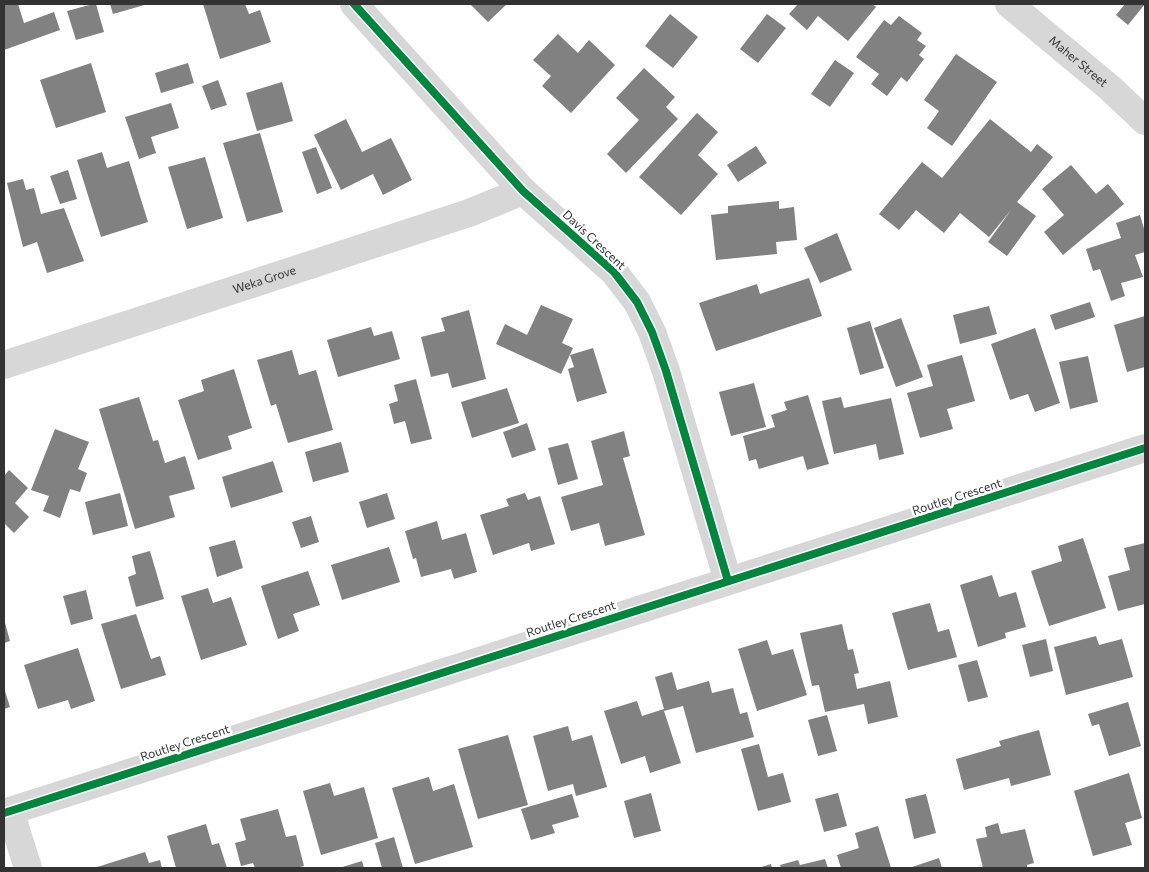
<svg xmlns="http://www.w3.org/2000/svg" width="1149" height="872" viewBox="0 0 1149 872" font-family="Commissioner,sans-serif">
<rect width="100%" height="100%" fill="#fff"/>
<g fill="#818181">
<path d="M4,4h14l6,19 30,-11 6,18 -56,20z"/>
<path d="M93,4h3l8,28 -28,8 -9,-29z"/>
<path d="M110,4h38l-35,10z"/>
<path d="M203,4h42l4,10 11,-4 11,32 -51,17z"/>
<path d="M470,4h37l-19,18z"/>
<path d="M798,4h74l4,3 -28,34 -30,-25 -11,14 -18,-16z"/>
<path d="M1125,4h20l-17,21 -12,-10z"/>
<path d="M670,14l28,23 -25,31 -28,-22z"/>
<path d="M767,14l19,14 -28,35 -18,-14z"/>
<path d="M899,16l23,17 -5,7 9,6 -7,9 5,4 -17,23 -6,-5 -14,19 -16,-12 8,-10 -23,-17 28,-37 7,5z"/>
<path d="M558,34l20,19 11,-13 26,25 -44,48 -29,-27 9,-10 -18,-16z"/>
<path d="M956,54l41,28 -45,64 -25,-18 12,-17 -15,-11z"/>
<path d="M835,60l19,13 -24,34 -19,-13z"/>
<path d="M91,63l15,49 -50,16 -16,-48z"/>
<path d="M188,63l6,20 -33,10 -6,-20z"/>
<path d="M644,68l31,29 -9,10 12,12 -52,54 -19,-19 32,-34 -23,-22z"/>
<path d="M218,80l9,25 -16,5 -9,-24z"/>
<path d="M282,82l11,39 -36,10 -11,-38z"/>
<path d="M171,103l8,25 -28,9 5,16 -17,6 -14,-42z"/>
<path d="M697,113l21,19 -20,23 20,19 -37,41 -42,-38z"/>
<path d="M346,119l16,33 29,-14 21,42 -29,15 -10,-21 -32,16 -27,-55z"/>
<path d="M990,119l41,33 6,-8 16,13 -36,45 19,14 -29,40 -19,-14 23,-32 -22,27 -29,-24 -16,20 -28,-23 -17,20 -20,-16 43,-52 20,16z"/>
<path d="M260,133l23,79 -36,10 -24,-79z"/>
<path d="M756,146l11,17 -29,19 -11,-17z"/>
<path d="M316,147l16,41 -15,6 -15,-42z"/>
<path d="M102,152l5,16 22,-7 19,61 -47,15 -24,-77z"/>
<path d="M205,157l18,61 -36,11 -19,-62z"/>
<path d="M1071,165l25,29 12,-10 16,20 -61,51 -19,-23 20,-17 -22,-26z"/>
<path d="M68,170l9,29 -17,5 -10,-28z"/>
<path d="M23,179l3,11 8,-2 7,26 23,-6 20,53 -37,12 -10,-31 -14,5 -16,-64z"/>
<path d="M779,201v8l15,-2 3,33 -21,2 1,12 -61,6 -5,-45 17,-2v-7z"/>
<path d="M1140,215l5,17v20l-10,3 8,22 -22,6 4,13 -14,5 -11,-32 -7,2 -7,-22 35,-11 -5,-15z"/>
<path d="M837,233l15,37 -32,13 -16,-35z"/>
<path d="M809,278l13,38 -106,35 -17,-48 58,-19 3,10z"/>
<path d="M1090,302l5,15 -40,13 -5,-15z"/>
<path d="M541,305l32,14 -11,24 11,5 -12,26 -65,-30 9,-20 22,11z"/>
<path d="M989,306l8,28 -37,10 -7,-29z"/>
<path d="M469,310l17,69 -34,9 -4,-15 -17,4 -10,-40 24,-6 -4,-13z"/>
<path d="M1145,316v51l-18,5 -13,-47z"/>
<path d="M901,318l22,59 -27,10 -22,-59z"/>
<path d="M870,321l14,47 -24,7 -13,-47z"/>
<path d="M371,327l3,9 18,-5 8,28 -62,18 -11,-37z"/>
<path d="M1035,328l25,75 -25,9 -7,-18 -18,6 -19,-56z"/>
<path d="M593,348l14,45 -30,9 -9,-33 6,-2 -4,-12z"/>
<path d="M292,350l7,25 17,-5 17,60 -45,13 -12,-39 -5,2 -14,-46z"/>
<path d="M962,355l13,46 -28,8 6,20 -33,9 -13,-45 26,-7 -6,-21z"/>
<path d="M1088,356l10,46 -28,7 -11,-47z"/>
<path d="M234,369l18,59 -24,8 4,13 -34,11 -20,-60 26,-9 -3,-11z"/>
<path d="M416,379l16,60 -21,5 -6,-23 -11,3 -5,-20 9,-3 -4,-16z"/>
<path d="M754,383l12,44 -35,9 -12,-44z"/>
<path d="M507,388l12,35 -47,15 -11,-36z"/>
<path d="M808,395l21,69 -22,6 -4,-14 -44,13 -3,-10 -7,2 -6,-25 32,-9 -4,-12 16,-5 -3,-8z"/>
<path d="M139,397l14,44 5,-1 7,23 20,-7 10,33 -26,7 6,21 -40,12 -36,-120z"/>
<path d="M841,397l3,11 47,-10 13,56 -25,6 -3,-16 -42,10 -12,-53z"/>
<path d="M527,423l9,27 -24,8 -9,-26z"/>
<path d="M55,429l34,13 -11,27 9,4 -7,19 -10,-3 -10,29 -17,-7 6,-15 -18,-6z"/>
<path d="M624,431l6,25 -7,2 22,77 -40,11 -6,-23 -28,8 -10,-34 42,-12 -12,-44z"/>
<path d="M341,442l8,30 -36,10 -8,-30z"/>
<path d="M568,443l10,36 -20,6 -10,-37z"/>
<path d="M273,461l10,31 -52,16 -9,-31z"/>
<path d="M9,470l19,18 -13,15 14,14 -15,16 -10,-10v-47z"/>
<path d="M120,493l8,33 -35,9 -8,-33z"/>
<path d="M387,493l8,26 -28,9 -8,-26z"/>
<path d="M525,493l3,7 12,-4 15,48 -24,7 -2,-8 -36,12 -13,-40 29,-9 -3,-7z"/>
<path d="M311,516l8,26 -18,6 -9,-26z"/>
<path d="M437,521l5,19 24,-7 11,39 -23,7 -3,-10 -30,8 -5,-19 -3,1 -8,-28z"/>
<path d="M1083,538l23,70 -57,18 -18,-55 31,-10 -4,-15z"/>
<path d="M235,540l8,28 -26,9 -8,-30z"/>
<path d="M1145,543v61l-27,7 -10,-35 22,-6 -6,-22z"/>
<path d="M389,547l11,35 -58,18 -11,-35z"/>
<path d="M150,551l14,48 -28,8 -8,-30 8,-3 -4,-18z"/>
<path d="M308,571l12,34 -27,9 6,17 -21,8 -17,-53z"/>
<path d="M992,575l7,22 17,-5 10,35 -21,6 1,5 -28,9 -18,-62z"/>
<path d="M208,588l5,15 18,-6 16,48 -46,15 -20,-64z"/>
<path d="M86,590l7,29 -22,6 -8,-29z"/>
<path d="M930,603l8,29 11,-3 8,28 -49,13 -16,-57z"/>
<path d="M136,614l15,45 9,-3 6,19 -45,14 -20,-65z"/>
<path d="M4,619l6,22 -6,2z"/>
<path d="M842,624l6,26 5,-1 6,24 -5,1 3,15 33,-8 8,36 -30,7 -4,-20 -39,8 -6,-27 -7,1 -12,-53z"/>
<path d="M1096,636l3,9 23,-6 11,38 -67,18 -12,-48z"/>
<path d="M1046,639l7,32 -23,6 -8,-32z"/>
<path d="M767,640l5,15 21,-6 14,46 -50,16 -19,-62z"/>
<path d="M78,648l17,53 -24,8 -3,-9 -30,9 -14,-44z"/>
<path d="M977,660l11,37 -20,5 -10,-37z"/>
<path d="M672,672l5,18 32,-9 3,12 21,-5 7,26 7,-2 7,25 -58,16 -13,-47 -19,5 17,52 -31,10 -5,-17 -24,8 -17,-53 33,-10 5,15 22,-7 -9,-32z"/>
<path d="M4,688l6,19 -6,2z"/>
<path d="M1128,702l13,44 -32,10 -10,-32 -7,2 -4,-12z"/>
<path d="M827,715l10,36 -19,5 -10,-36z"/>
<path d="M568,726l4,15 20,-6 15,52 -31,9 -3,-12 -25,7 -15,-55z"/>
<path d="M1039,730l12,45 -40,11 -2,-8 -45,12 -8,-31 45,-13 -2,-5z"/>
<path d="M508,735l20,70 -50,14 -20,-70z"/>
<path d="M759,744l9,33 15,-4 8,29 -33,9 -17,-62z"/>
<path d="M1129,773l13,45 -17,5 7,22 -39,11 -19,-65z"/>
<path d="M429,777l4,14 21,-7 19,63 -58,17 -23,-76z"/>
<path d="M330,783l4,13 30,-9 14,51 -57,17 -18,-64z"/>
<path d="M651,793l10,38 -27,7 -10,-37z"/>
<path d="M838,793l9,33 -23,6 -9,-33z"/>
<path d="M572,794l7,23 -27,8 3,8 -24,7 -10,-31z"/>
<path d="M926,794l10,39 -22,6 -9,-40z"/>
<path d="M278,809l8,28 10,-2 8,31 -8,2h-41l-2,-5 -12,3 -6,-23 11,-3 -6,-21z"/>
<path d="M998,823l3,11 24,-5 9,34 -7,2v3h-44l-7,-29 11,-2 -2,-10z"/>
<path d="M206,824l6,21 7,-2 8,25h-51l-9,-32z"/>
<path d="M878,826l13,42h-50l-4,-13 22,-7 -4,-15z"/>
<path d="M394,837l9,31h-21l-7,-25z"/>
<path d="M145,852l4,11 11,-3 2,8h-68z"/>
<path d="M939,858l3,10h-33z"/>
<path d="M825,859l3,9h-47l-1,-3 18,-5 2,5z"/>
<path d="M362,861l2,7h-25z"/>
<path d="M771,864l1,4h-14z"/>
</g>
<g fill="none" stroke-linecap="round" stroke-linejoin="round">
<g stroke="#d7d7d7" stroke-width="28">
<path d="M354,4l169,187 91,81 23,30 15,30 14,39 62,210"/>
<path id="s1" d="M1009,4l101,84 35,33"/>
<path id="s2" d="M4,365l465,-152 54,-22"/>
<path d="M10,811l18,57"/>
<path d="M4,813l1141,-365"/>
</g>
<g stroke="#fff" stroke-width="11">
<g id="cycleway">
<path d="M354,4l169,187 91,81 23,30 15,30 14,39 62,210"/>
<path d="M4,813l1141,-365"/>
</g>
</g>
<use href="#cycleway" stroke="#00873e" stroke-width="8"/>
</g>
<g text-anchor="middle" stroke-width="5" stroke-linejoin="round" paint-order="stroke">
<g font-size="12" fill="#333" stroke="#fff">
<text dy="4" stroke="none"><textPath href="#s1" startOffset="90">Maher Street</textPath></text>
<text transform="translate(594 240) rotate(43)" y="4">Davis Crescent</text>
<text dy="4" stroke="none"><textPath href="#s2" startOffset="274">Weka Grove</textPath></text>
<text transform="translate(957 497) rotate(-18)" y="4">Routley Crescent</text>
<text transform="translate(571 619) rotate(-18)" y="4">Routley Crescent</text>
<text transform="translate(185 743) rotate(-18)" y="4">Routley Crescent</text>
</g>
</g>
<rect width="1149" height="872" fill="none" stroke="#333333" stroke-width="10"/>
</svg>
